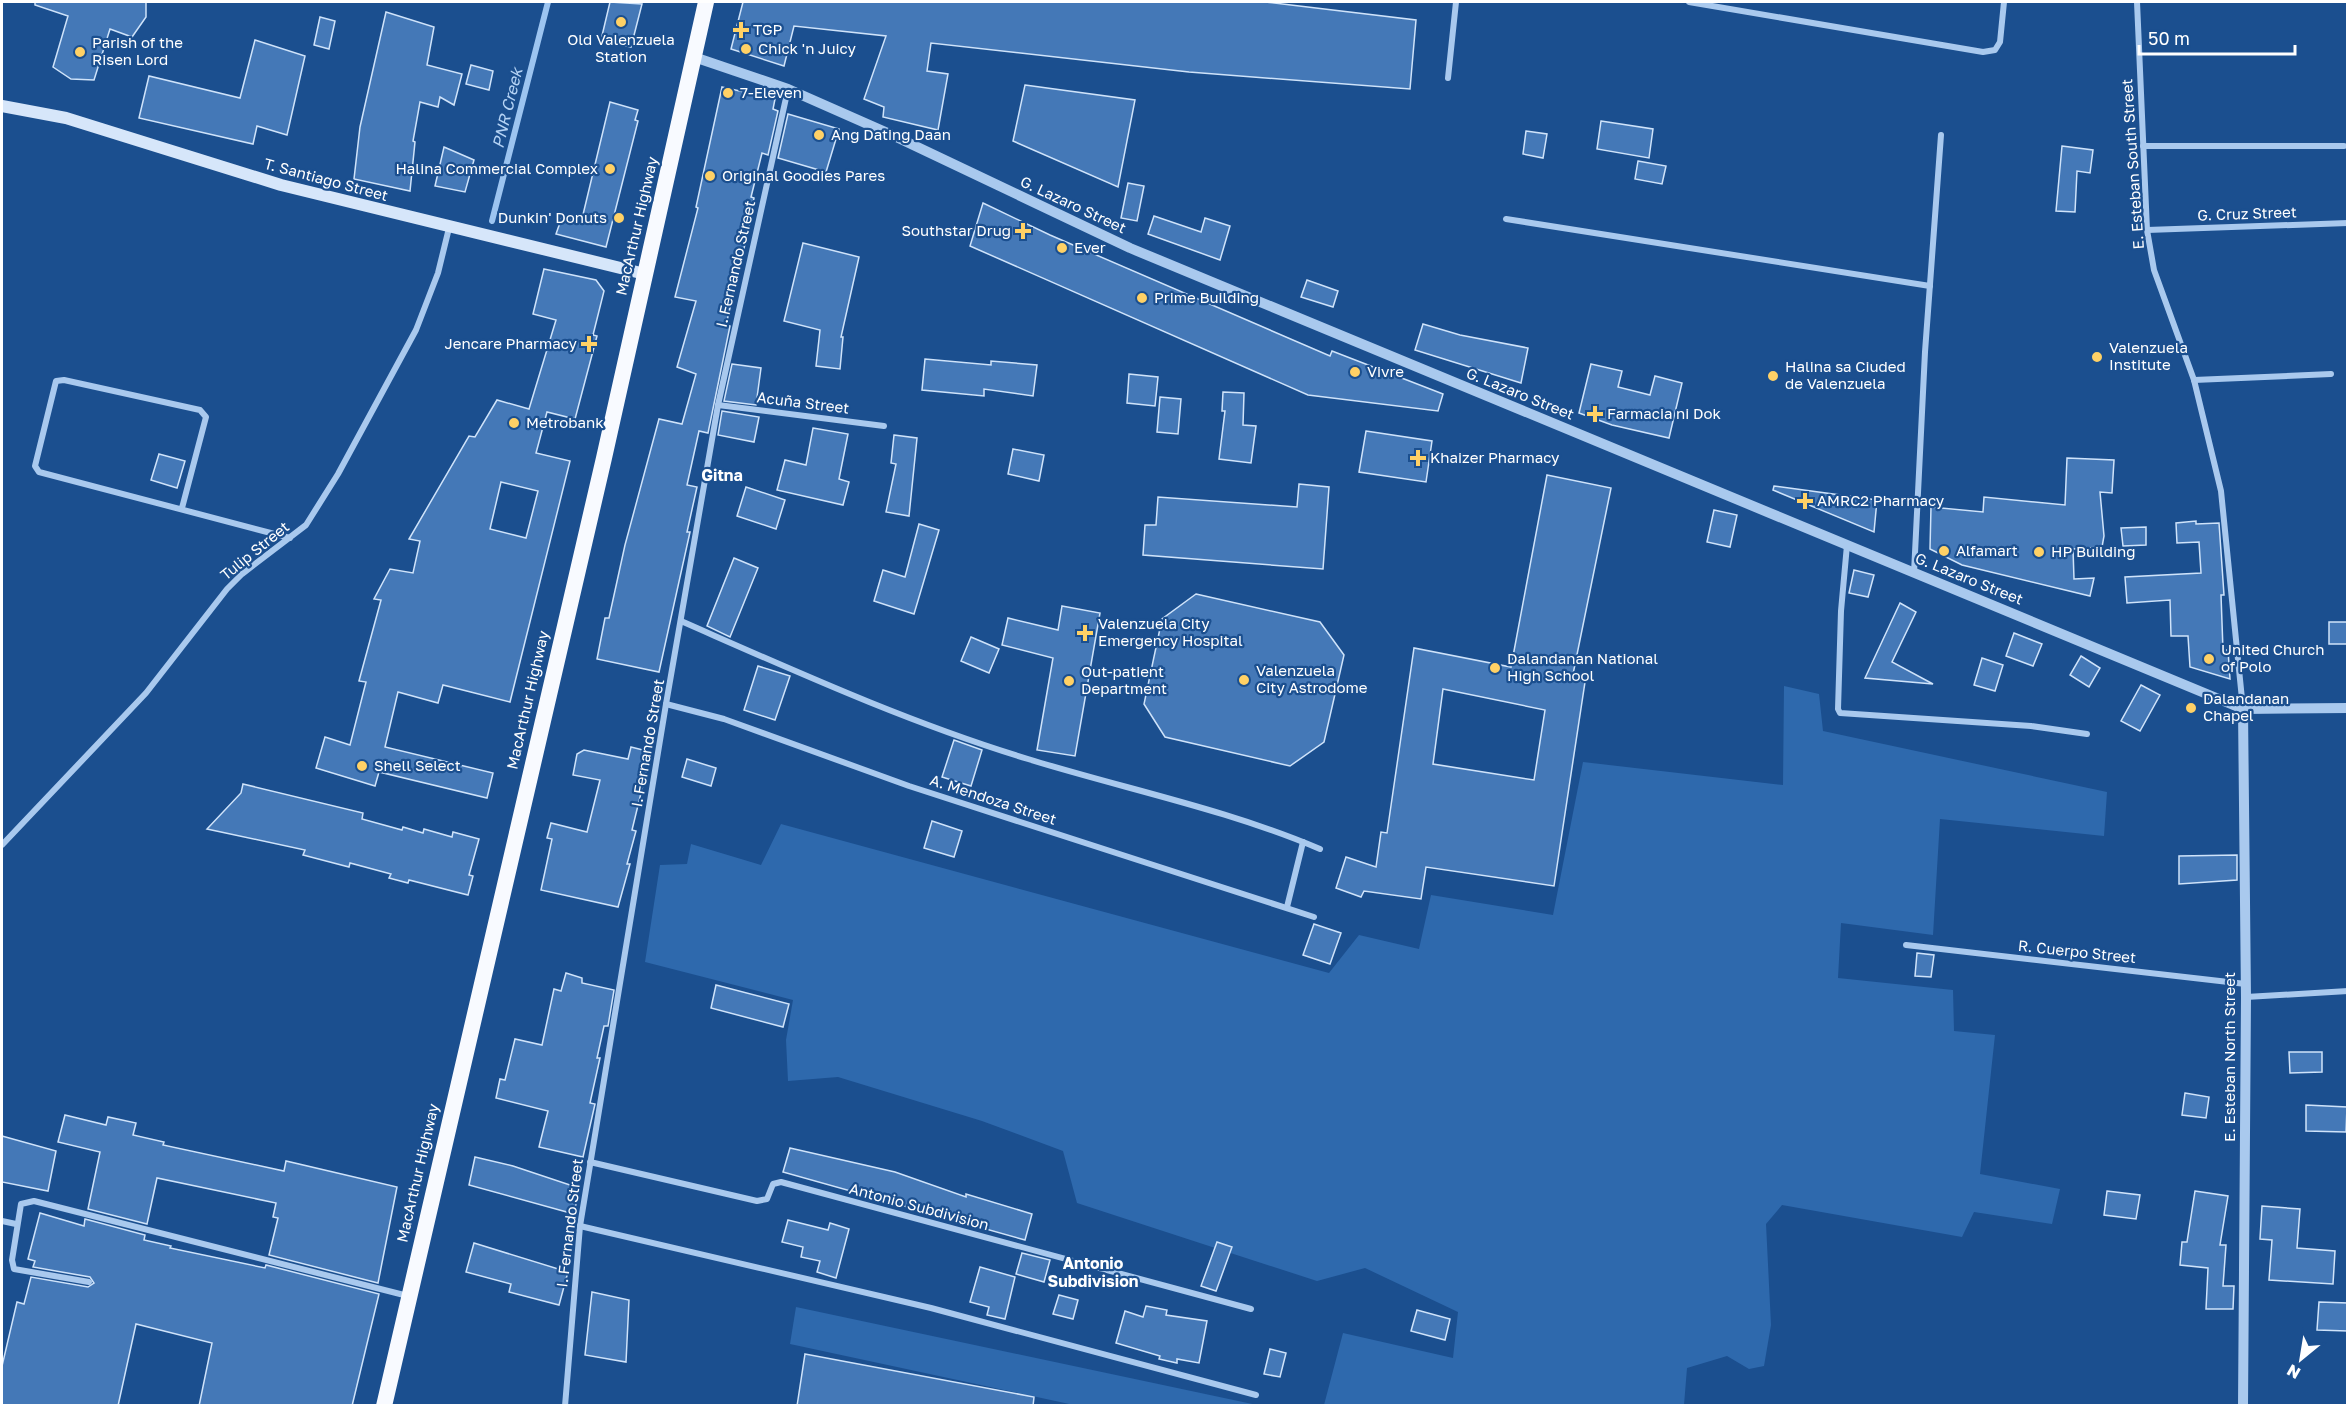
<svg xmlns="http://www.w3.org/2000/svg" width="2349" height="1407" viewBox="0 0 2349 1407" font-family="'Golos Text',sans-serif">
<rect width="100%" height="100%" fill="#1b4f8f"/>
<g fill="#2e69ad">
<path d="M1784,686l35,8 4,37 284,61 -3,44 -164,-17 -7,116 -92,-12 -3,55 115,12 1,41 41,4 -15,139 80,15 -8,35 -78,-12 -12,25 -180,-32 -16,19 5,101 -7,41 -15,3 -22,-13 -40,12 -3,37h-360l19,-72 110,25 5,-46 -93,-44 -48,13 -240,-78 -14,-52 -81,-30 -144,-44 -50,4 -2,-41 7,-40 -148,-38 15,-97 27,-1 4,-20 70,21 20,-41 548,149 30,-38 60,14 12,-54 122,20 30,-153 200,23z"/>
<path d="M796,1307l461,98h-183l-284,-61z"/>
</g>
<g fill="none" stroke-linecap="round" stroke-linejoin="round">
<path stroke="#9cc4f0" stroke-width="6" d="M492,221l56,-219"/>
</g>
<g fill="#4478b7" stroke="#cfe3fa" stroke-width="1.5" fill-rule="evenodd">
<path d="M35,2h111v15l-14,20 -22,-8 -16,51 -23,-1 -18,-12 15,-51 -33,-11z"/>
<path d="M610,2l32,2 -11,43 -30,-7z"/>
<path d="M743,2h522l151,18 -6,69 -221,-17 -258,-29 -4,28 21,3 -10,56 -55,-13 1,-10 -20,-8 22,-63 -92,-10 -10,40 -53,-17z"/>
<path d="M386,12l48,15 -7,38 35,9 -8,31 -14,-8 -2,10 -18,-5 -7,39 2,1 -5,49 -56,-12 6,-52z"/>
<path d="M320,17l15,4 -6,28 -15,-4z"/>
<path d="M255,40l50,16 -18,79 -30,-9 -4,18 -114,-26 10,-42 91,22z"/>
<path d="M471,65l22,6 -4,19 -23,-6z"/>
<path d="M1025,85l110,15 -17,87 -105,-46z"/>
<path d="M722,87l53,12 -2,10 5,2 -10,44 -6,-2 -11,44 3,1 -5,29 -23,98 4,1 -22,107 -9,-2 -12,54 10,2 -10,45h3l-31,140 -62,-13 8,-41h4l16,-73 34,-126 23,5 14,-50 -19,-7 19,-66 -21,-4 23,-89 -2,-1z"/>
<path d="M610,102l28,8 -3,10 3,1 -32,126 -50,-13 6,-17 19,6z"/>
<path d="M788,114l51,15 -13,43 -48,-14z"/>
<path d="M1601,121l52,8 -4,29 -52,-9z"/>
<path d="M1526,131l21,3 -4,24 -20,-4z"/>
<path d="M2062,146l31,4 -3,23 -13,-2 -2,41 -19,-1z"/>
<path d="M444,147l30,13 -9,32 -30,-6z"/>
<path d="M1638,161l28,5 -4,18 -27,-5z"/>
<path d="M1128,183l16,3 -7,35 -16,-3z"/>
<path d="M983,203l67,32 280,121 2,-5 111,43 -5,17 -130,-16 -338,-149z"/>
<path d="M1154,216l47,16 4,-14 25,8 -10,34 -72,-26z"/>
<path d="M803,243l56,14 -18,80h2l-3,32 -24,-3 4,-36 -36,-9z"/>
<path d="M544,269l52,11 8,11 -11,44 4,1 -22,83 -28,-7 -11,41 34,8 -60,241 -67,-17 -5,18 -40,-11 -13,55 108,26 -6,25 -108,-26 -4,14 -59,-18 9,-31 25,8 16,-63 -7,-1 22,-81 -7,-1 16,-30 23,4 7,-32 -11,-2 60,-103 6,1 22,-37 32,9 27,-89 -23,-6zM501,482l37,9 -12,47 -36,-9z"/>
<path d="M1307,280l31,11 -5,16 -32,-10z"/>
<path d="M1423,324l37,11 68,13 -7,35 -106,-33z"/>
<path d="M925,359l66,6v-4l46,4 -4,31 -49,-7v7l-62,-6z"/>
<path d="M732,364l29,4 -5,37 -32,-4z"/>
<path d="M1591,364l31,7 -4,16 32,8 5,-19 27,7 -13,55 -57,-13 -33,-12z"/>
<path d="M1129,374l29,3 -3,29 -28,-3z"/>
<path d="M1223,392l21,1 -1,32 13,1 -5,37 -32,-4 6,-48h-3z"/>
<path d="M1160,397l21,2 -3,35 -21,-2z"/>
<path d="M722,411l37,6 -5,25 -36,-7z"/>
<path d="M813,428l35,6 -9,45 10,3 -6,23 -66,-15 8,-30 21,5z"/>
<path d="M1366,431l66,10 -6,41 -67,-10z"/>
<path d="M894,435l23,3 -8,78 -23,-4 10,-48 -5,-1z"/>
<path d="M1013,449l31,6 -5,26 -31,-7z"/>
<path d="M159,454l26,7 -8,27 -26,-8z"/>
<path d="M2067,458l47,2 -2,33 -12,-1 4,44 -2,11 -29,2 1,30 20,-1 -4,18 -128,-31 -32,-16 1,-42 52,5 1,-15 81,8z"/>
<path d="M1547,475l64,13 -39,191 13,3 -31,204 -128,-19 -5,32 -57,-8 -3,6 -25,-9 10,-31 30,10 5,-35 6,1 27,-185 97,19zM1443,689l102,21 -11,70 -101,-16z"/>
<path d="M1299,484l30,3 -6,82 -180,-14 2,-30h11l2,-28 139,10z"/>
<path d="M1774,486l103,14 -3,32 -101,-42z"/>
<path d="M746,487l39,13 -9,29 -39,-13z"/>
<path d="M1714,510l23,5 -7,32 -23,-5z"/>
<path d="M2196,521v3l23,-1 5,72h-3l2,55h5l2,29 -40,-12 -2,-31h-17l-1,-36 -43,3 -2,-26 76,-4 -2,-31 -22,1 -1,-20z"/>
<path d="M919,524l20,6 -25,84 -40,-13 9,-31 22,7z"/>
<path d="M2146,527v18l-23,1 -2,-18z"/>
<path d="M734,558l24,10 -28,69 -23,-11z"/>
<path d="M1854,570l20,5 -6,22 -19,-4z"/>
<path d="M1196,594l124,28 24,33 -20,87 -34,24 -125,-29 -21,-33 18,-85z"/>
<path d="M1900,603l16,9 -24,50 41,22 -68,-6z"/>
<path d="M1062,606l38,7 -25,143 -38,-6 16,-92 -51,-13 6,-27 50,12z"/>
<rect x="2329" y="622" width="19" height="22"/>
<path d="M2014,633l28,11 -9,22 -27,-10z"/>
<path d="M971,637l28,12 -10,24 -28,-12z"/>
<path d="M2081,656l19,12 -11,19 -19,-12z"/>
<path d="M1982,658l21,7 -8,26 -21,-6z"/>
<path d="M758,666l32,10 -15,44 -31,-10z"/>
<path d="M2141,685l19,10 -20,36 -19,-10z"/>
<path d="M954,740l28,10 -11,36 -29,-9z"/>
<path d="M631,747l20,5 -19,78 4,1 -9,33h3l-12,43 -77,-17 11,-51 -5,-1 4,-15 36,9 13,-52 -27,-5 4,-21 7,-4 44,9z"/>
<path d="M687,759l29,9 -5,18 -29,-9z"/>
<path d="M243,784l120,29 -1,6 40,11 1,-3 20,6 1,-4 28,8 1,-5 26,7 -10,36 4,1 -5,19 -59,-15 -1,3 -19,-5 2,-4 -41,-11 -1,4 -46,-12 2,-5 -98,-21 34,-36z"/>
<path d="M932,821l30,10 -8,26 -30,-9z"/>
<path d="M2237,855v25l-58,4v-28z"/>
<path d="M1314,924l27,9 -11,31 -27,-9z"/>
<path d="M1917,953l17,2 -3,22 -16,-1z"/>
<path d="M566,973l16,5v5l32,7 -6,36h-4l-7,32h3l-10,45 5,1 -12,53 -44,-10 9,-36 -52,-13 4,-19 5,1 10,-41 27,6 12,-56 7,2z"/>
<path d="M716,985l73,19 -6,23 -72,-19z"/>
<path d="M2289,1052h33v20l-32,1z"/>
<path d="M2185,1093l24,4 -3,21 -24,-3z"/>
<path d="M2306,1105l41,2 -1,25 -40,-1z"/>
<path d="M65,1115l41,10 2,-8 28,6 -3,12 31,7 -1,3 121,26 2,-10 111,26 -19,96 -109,-28 9,-37 -5,-1 3,-14 -119,-25 -10,46 -59,-15 12,-57 -42,-10z"/>
<path d="M2,1136l54,15 -8,40 -46,-9z"/>
<path d="M790,1148l105,24 71,25v-3l66,20 -7,26 -242,-68z"/>
<path d="M475,1157l38,9 66,22 -5,26 -105,-29z"/>
<path d="M2107,1191l33,4 -4,24 -32,-4z"/>
<path d="M2195,1191l33,5 -8,49h6l-3,41h11l-1,23h-27l2,-41 -28,-3 2,-23h5z"/>
<path d="M2262,1206l38,3 -3,39 38,3 -2,33 -64,-4 3,-40 -12,-1z"/>
<path d="M40,1213l44,13 1,-7 60,16 -1,5 27,6 -1,2 95,20 1,-3 113,29 -27,112h-153l13,-63 -76,-19 -18,82h-116v-40l15,-64 7,2 7,-27 57,10 6,-4 -4,-6 -57,-10 2,-6 -7,-2z"/>
<path d="M788,1220l40,10 2,-7 19,6 -13,49 -19,-6 3,-11 -19,-4 2,-10 -21,-5z"/>
<path d="M1217,1242l15,5 -16,44 -15,-5z"/>
<path d="M474,1243l94,29 -9,33 -50,-13 2,-8 -45,-12z"/>
<path d="M1022,1253l28,7 -6,22 -28,-8z"/>
<path d="M980,1267l35,10 -10,42 -18,-4 2,-8 -19,-5z"/>
<path d="M592,1292l37,8 -3,62 -41,-7z"/>
<path d="M1059,1295l19,5 -5,19 -20,-5z"/>
<path d="M2319,1302l29,1v28l-31,-1z"/>
<path d="M1146,1306l21,4 -1,5 41,6 -8,42 -22,-4v4l-18,-4 1,-3 -44,-13 9,-32 18,6z"/>
<path d="M1417,1310l33,9 -5,21 -34,-9z"/>
<path d="M1270,1349l16,4 -6,24 -16,-3z"/>
<path d="M805,1354l229,43 -1,9h-236z"/>
</g>
<g fill="none" stroke-linecap="round" stroke-linejoin="round">
<g stroke="#a9c9ee" stroke-width="6">
<path d="M1689,2l294,50 12,-2 5,-8 4,-40"/>
<path d="M2137,2l10,228 7,40 40,110 27,111 22,218"/>
<path d="M1448,78l8,-76"/>
<path d="M2143,146h201"/>
<path d="M1506,219l424,67"/>
<path d="M2147,230l201,-7"/>
<path d="M2194,380l137,-6"/>
<path d="M718,405l166,21"/>
<path d="M182,508l24,-91 -6,-7 -136,-30 -8,1 -21,85 4,6 251,66"/>
<path d="M1847,545l-6,66 -3,98 2,4 191,13 56,8"/>
<path d="M1914,573l11,-221 16,-217"/>
<path d="M681,621c114,50 228,102 347,138 97,30 198,50 292,90"/>
<path d="M666,704l58,15 185,67 405,131"/>
<path d="M2,845l144,-152 81,-104 15,-15 64,-49 32,-51 78,-144 22,-57 11,-45"/>
<path d="M1287,907l16,-65"/>
<path d="M1906,945l340,39"/>
<path d="M2246,997l102,-6"/>
<path d="M590,1162l167,39 10,-2 6,-15 8,-2 470,127"/>
<path d="M2,1221l14,3"/>
<path d="M580,1226l351,82 325,87"/>
<path d="M89,1282l-75,-13 -2,-9 9,-56 13,-3 374,95"/>
<path d="M565,1406l15,-180 86,-522 52,-299 70,-316"/>
</g>
<g stroke="#a9c9ee" stroke-width="10">
<path d="M694,57l94,32 102,45 240,114 1113,461 105,-1"/>
<path d="M2243,1406l3,-409 -3,-288"/>
</g>
<path stroke="#d6e6fa" stroke-width="12" d="M2,106l64,12 215,67 364,89"/>
<path stroke="#f8faff" stroke-width="16" d="M384,1406l220,-948 102,-456"/>
</g>
<g fill="#ffd166" stroke="#1b4f8f" stroke-width="2">
<circle cx="621" cy="22" r="6"/>
<path d="M738 21h6v6h6v6h-6v6h-6v-6h-6v-6h6z"/>
<circle cx="746" cy="49" r="6"/>
<circle cx="80" cy="52" r="6"/>
<circle cx="728" cy="93" r="6"/>
<circle cx="819" cy="135" r="6"/>
<circle cx="610" cy="169" r="6"/>
<circle cx="710" cy="176" r="6"/>
<circle cx="619" cy="218" r="6"/>
<path d="M1020 222h6v6h6v6h-6v6h-6v-6h-6v-6h6z"/>
<circle cx="1062" cy="248" r="6"/>
<circle cx="1142" cy="298" r="6"/>
<path d="M586 335h6v6h6v6h-6v6h-6v-6h-6v-6h6z"/>
<circle cx="2097" cy="357" r="6"/>
<circle cx="1355" cy="372" r="6"/>
<circle cx="1773" cy="376" r="6"/>
<path d="M1592 405h6v6h6v6h-6v6h-6v-6h-6v-6h6z"/>
<circle cx="514" cy="423" r="6"/>
<path d="M1415 449h6v6h6v6h-6v6h-6v-6h-6v-6h6z"/>
<path d="M1802 492h6v6h6v6h-6v6h-6v-6h-6v-6h6z"/>
<circle cx="1944" cy="551" r="6"/>
<circle cx="2039" cy="552" r="6"/>
<path d="M1082 624h6v6h6v6h-6v6h-6v-6h-6v-6h6z"/>
<circle cx="2209" cy="659" r="6"/>
<circle cx="1495" cy="668" r="6"/>
<circle cx="1244" cy="680" r="6"/>
<circle cx="1069" cy="681" r="6"/>
<circle cx="2191" cy="708" r="6"/>
<circle cx="362" cy="766" r="6"/>
</g>
<g text-anchor="middle" stroke-width="4.5" stroke-linejoin="round" paint-order="stroke">
<g font-size="15" fill="#fff" stroke="#1b4f8f" text-anchor="start">
<text x="753" y="35">TGP</text>
<text x="621" y="45" text-anchor="middle">Old Valenzuela<tspan x="621" dy="17">Station</tspan></text>
<text x="92" y="48">Parish of the<tspan x="92" dy="17">Risen Lord</tspan></text>
<text x="758" y="54">Chick 'n Juicy</text>
<text x="740" y="98">7-Eleven</text>
<text x="831" y="140">Ang Dating Daan</text>
<text x="598" y="174" text-anchor="end">Halina Commercial Complex</text>
<text x="722" y="181">Original Goodies Pares</text>
<text x="607" y="223" text-anchor="end">Dunkin' Donuts</text>
<text x="1011" y="236" text-anchor="end">Southstar Drug</text>
<text x="1074" y="253">Ever</text>
<text x="1154" y="303">Prime Building</text>
<text x="577" y="349" text-anchor="end">Jencare Pharmacy</text>
<text x="2109" y="353">Valenzuela<tspan x="2109" dy="17">Institute</tspan></text>
<text x="1785" y="372">Halina sa Ciuded<tspan x="1785" dy="17">de Valenzuela</tspan></text>
<text x="1367" y="377">Vivre</text>
<text x="1607" y="419">Farmacia ni Dok</text>
<text x="526" y="428">Metrobank</text>
<text x="1430" y="463">Khaizer Pharmacy</text>
<text x="1817" y="506">AMRC2 Pharmacy</text>
<text x="1956" y="556">Alfamart</text>
<text x="2051" y="557">HP Building</text>
<text x="1098" y="629">Valenzuela City<tspan x="1098" dy="17">Emergency Hospital</tspan></text>
<text x="2221" y="655">United Church<tspan x="2221" dy="17">of Polo</tspan></text>
<text x="1507" y="664">Dalandanan National<tspan x="1507" dy="17">High School</tspan></text>
<text x="1256" y="676">Valenzuela<tspan x="1256" dy="17">City Astrodome</tspan></text>
<text x="1081" y="677">Out-patient<tspan x="1081" dy="17">Department</tspan></text>
<text x="2203" y="704">Dalandanan<tspan x="2203" dy="17">Chapel</tspan></text>
<text x="374" y="771">Shell Select</text>
</g>
<g font-size="15" fill="#fff" stroke="#1b4f8f">
<text transform="translate(2133 164) rotate(-94)" y="5">E. Esteban South Street</text>
<text transform="translate(326 180) rotate(15)" y="5">T. Santiago Street</text>
<text transform="translate(1073 205) rotate(25)" y="5">G. Lazaro Street</text>
<text transform="translate(2247 214) rotate(-2)" y="5">G. Cruz Street</text>
<text transform="translate(637 226) rotate(-77)" y="5">MacArthur Highway</text>
<text transform="translate(736 264) rotate(-77)" y="5">I. Fernando Street</text>
<text transform="translate(1520 394) rotate(22)" y="5">G. Lazaro Street</text>
<text transform="translate(803 403) rotate(7)" y="5">Acuña Street</text>
<text transform="translate(255 551) rotate(-39)" y="5">Tulip Street</text>
<text transform="translate(1969 579) rotate(22)" y="5">G. Lazaro Street</text>
<text transform="translate(528 700) rotate(-77)" y="5">MacArthur Highway</text>
<text transform="translate(648 743) rotate(-80)" y="5">I. Fernando Street</text>
<text transform="translate(993 800) rotate(18)" y="5">A. Mendoza Street</text>
<text transform="translate(2077 952) rotate(6)" y="5">R. Cuerpo Street</text>
<text transform="translate(2230 1057) rotate(-90)" y="5">E. Esteban North Street</text>
<text transform="translate(418 1173) rotate(-77)" y="5">MacArthur Highway</text>
<text transform="translate(919 1207) rotate(15)" y="5">Antonio Subdivision</text>
<text transform="translate(570 1223) rotate(-83)" y="5">I. Fernando Street</text>
</g>
<g font-size="16" font-style="italic" fill="#b5d3f5" stroke="#1b4f8f">
<text transform="translate(507 108) rotate(-76)" y="6">PNR Creek</text>
</g>
<g font-size="16" font-weight="bold" fill="#fff" stroke="#1b4f8f">
<text x="722" y="481">Gitna</text>
<text x="1093" y="1269">Antonio<tspan x="1093" dy="18">Subdivision</tspan></text>
</g>
</g>
<rect width="2349" height="1407" fill="none" stroke="#ffffff" stroke-width="6"/>
<g transform="translate(2301 1359) rotate(210)" stroke="#1b4f8f" stroke-width="4.5" paint-order="stroke">
<path d="M0-4.5L10 22L0 15L-10 22Z" fill="#ffffff"/>
<text y="-9" font-size="16" font-weight="bold" text-anchor="middle" fill="#ffffff">N</text>
</g>
<path d="M2139 45v9h156v-9" fill="none" stroke="#ffffff" stroke-width="3"/>
<text x="2148" y="45" font-size="18" fill="#ffffff" stroke="#1b4f8f" stroke-width="4.5" paint-order="stroke">50 m</text>
</svg>
